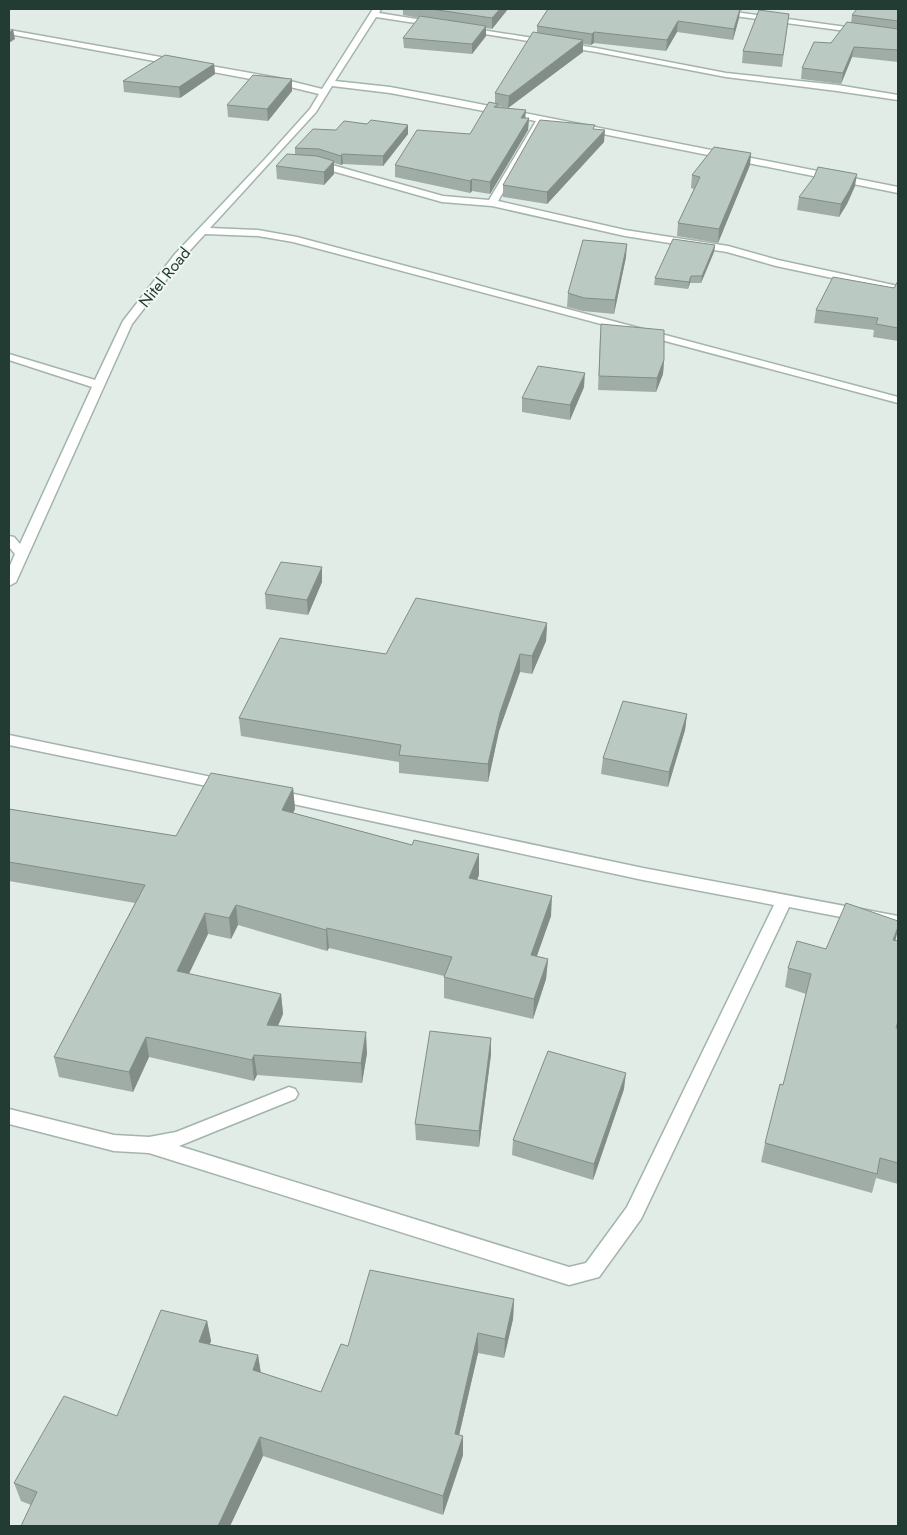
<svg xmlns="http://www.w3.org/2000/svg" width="907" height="1535" viewBox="0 0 907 1535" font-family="Jost,sans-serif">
<rect width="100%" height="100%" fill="#e1ece6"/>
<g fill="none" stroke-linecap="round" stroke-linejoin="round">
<g stroke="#a4b4ad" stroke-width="3">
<g id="minor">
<path d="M373,9h8l-2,4 56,9 4,2 -4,2 -59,-9 -41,64 55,6 64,12 444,88v6l-355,-71 -45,79 127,29 103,16 50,14 120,26v6l-122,-26 -49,-14 -102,-16 -133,-30 -50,-4 -131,-37 -2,-2 5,-3 129,36 46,4 47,-79 -146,-28 -58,-7 -16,26 -106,116 48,2 39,7 601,160v6l-605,-161 -35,-6 -53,-2 -22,24 -51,66 -116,258 -7,4v-18l6,-14 -6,-7v-11l5,1 6,7 72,-157 -83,-27v-6l86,26 28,-59 52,-67 90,-95 45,-50 9,-15 -41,-10 -269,-50v-4l269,48 44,11z"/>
<path d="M694,9h19l185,25v4l-200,-27z"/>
<path d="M463,27l133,21 130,25 111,12 61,10v5l-61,-9 -111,-14 -130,-25 -130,-21 -4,-2z"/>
<path d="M9,735l217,45 5,1 3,4 -3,4 -5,1 -217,-45z"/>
<path d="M275,790l368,78 255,48v12l-109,-21 -148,312 -42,58 -30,8 -420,-132 -35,-2 -105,-27v-15l105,26 35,2 27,-5 113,-45 6,2 3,5 -3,5 -116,47 390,121 17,-4 41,-56 147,-302 -131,-25 -373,-81 -3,-4 3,-4z"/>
</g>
</g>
<use href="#minor" fill="#fff" fill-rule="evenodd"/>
</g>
<g fill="#a0ada7">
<path d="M403,9h105l-16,20 -6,-1v8l-14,18 -68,-6 -1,-10 16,-20 -16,-3z"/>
<path d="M548,9h194l-1,2h-1l-1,7 -6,22 -56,-8 -11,19 -72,-8 -3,2 -8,-1v8l-75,56 -10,-2v1l27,11h4l-1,12 -38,64 -18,-3 -2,2 -75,-16v-12l75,-31 25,-31v-10l42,-60v-7z"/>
<path d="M898,9v53l-46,-5 -11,27 -40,-5 1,-11 29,-25 20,-20 1,-8z"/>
<path d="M789,14l-7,53 -40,-4 1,-12z"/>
<path d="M214,64l1,10 -35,24 -56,-6 -1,-11z"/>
<path d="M292,91l-24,30 -40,-4 -1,-12z"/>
<path d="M367,124l41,10 -25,32 -40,-2 -2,1 -7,-2v11l-10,11 -47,-6 -1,-13 19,-11v-7l41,-18z"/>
<path d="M595,129l9,13 -57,62 -44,-7v-12z"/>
<path d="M751,153l-1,12 -32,78 -41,-7 1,-13 16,-34 -3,-1 1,-13z"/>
<path d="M855,186l-8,18 -8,13 -42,-7 2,-13z"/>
<path d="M715,245l-1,7 -13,31h-11l-2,6 -34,-4 1,-7z"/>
<path d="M626,257l-12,57 -31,-3 -16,-4 1,-14z"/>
<path d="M898,281v60l-25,-4 1,-7 -60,-7 2,-13 78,-22z"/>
<path d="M600,337l64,23 -1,14 -7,18 -58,-2z"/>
<path d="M584,387l-14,33 -48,-8v-14z"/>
<path d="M322,582l-14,33 -42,-6 -1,-15z"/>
<path d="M547,623l-1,18 -14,33 -12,-2 -21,59 -11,51 -89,-9v-11l-158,-26 -2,-18 147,-64z"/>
<path d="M687,714l-2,16 -17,57 -67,-13 2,-16z"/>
<path d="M293,788l2,21 -2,4 119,32 67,9v21l-2,5 74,36 -14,40 11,3 -2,20 -13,40 -89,-21v-22l-115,-28 -2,3 -89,-26 -7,14 -23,-5 -19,40 92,20 2,20 -5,12 89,27 -5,30 -105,-8 -3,6 -105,-24 -16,35 -74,-15 -5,-20 81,-154 -126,-22v-72l167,27z"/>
<path d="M896,941v87l2,1v155l-22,-6 -4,15 -111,-31 4,-19 18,-58 23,-91 -21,-7 3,-19 38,-19z"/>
<path d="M491,1054l-12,93 -63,-7 -1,-16z"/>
<path d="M624,1089l-31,91 -81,-25 1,-15z"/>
<path d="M514,1299l-1,20 -9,39 -26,-5 -19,82 4,20 -20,60 -180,-59 -33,70h-209l10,-21 -10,-4 -7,-18 103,-67 90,-95 4,20 -1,3 48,11 3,18 60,19 27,-46z"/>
</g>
<g fill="#828d88">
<path d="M500,9h8l-16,20v-11z"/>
<path d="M740,9l-1,9 -6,22 1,-11z"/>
<path d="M678,21l-1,11 -11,19 1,-11z"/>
<path d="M486,26v10l-14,18v-10z"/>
<path d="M13,29l2,10 -6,4v-11z"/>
<path d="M594,32v11l-3,2 1,-11z"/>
<path d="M583,40v12l-75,56 1,-12z"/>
<path d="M854,47l-2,10 -11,27 2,-11z"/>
<path d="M214,64l1,10 -35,24 -1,-11z"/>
<path d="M292,79v12l-24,30 -1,-12z"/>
<path d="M526,110l-1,12 -4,-4z"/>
<path d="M529,118l-1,12 -38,64v-12z"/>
<path d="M408,125v9l-25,32v-10z"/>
<path d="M605,130l-1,12 -57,62v-12z"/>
<path d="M751,153l-1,12 -32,78 1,-14z"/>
<path d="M342,154l1,10 -2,1v-9z"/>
<path d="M334,161v13l-10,11v-13z"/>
<path d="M857,174l-2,12 -8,18 -8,13 2,-13z"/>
<path d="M472,179v12l-2,2v-12z"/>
<path d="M627,244l-1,13 -12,57 1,-14z"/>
<path d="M715,245l-1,7 -13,31 1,-7z"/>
<path d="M691,276l-1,7 -2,6 1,-7z"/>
<path d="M664,360l-1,14 -7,18 1,-14z"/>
<path d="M585,373l-1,14 -14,33v-15z"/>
<path d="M322,567v15l-14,33 -1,-15z"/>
<path d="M547,623l-1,18 -14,33v-18z"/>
<path d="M520,654v18l-21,59 -11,51v-18l12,-51z"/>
<path d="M687,714l-2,16 -17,57 1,-15z"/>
<path d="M293,788l2,21 -11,22 -2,-21z"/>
<path d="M479,854v21l-10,23v-20z"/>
<path d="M552,896l-1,20 -21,59 1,-20z"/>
<path d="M236,905l2,20 -7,14 -2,-21z"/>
<path d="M205,913l3,21 -28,58 -3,-21z"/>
<path d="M898,927v3l-3,12 -2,-2z"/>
<path d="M327,928l2,20 -2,3 -1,-21z"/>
<path d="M548,959l-2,20 -13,40 1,-20z"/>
<path d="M281,994l2,20 -14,32 -2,-21z"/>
<path d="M366,1032l1,21 -5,30 -1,-20z"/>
<path d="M146,1037l3,20 -16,35 -4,-20z"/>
<path d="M491,1038v16l-12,93v-16z"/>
<path d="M254,1055l3,20 -3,6 -2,-21z"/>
<path d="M626,1073l-2,16 -31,91 1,-16z"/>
<path d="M514,1299l-1,20 -9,39 1,-19z"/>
<path d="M207,1321l4,20 -8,20 -4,-19z"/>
<path d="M478,1333v20l-23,100v-19z"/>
<path d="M258,1355l3,20 -8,-5z"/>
<path d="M463,1436v19l-20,60v-19z"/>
<path d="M260,1437l3,19 -33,70h-12z"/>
</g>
<g fill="#bac9c2" stroke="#828d88">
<path d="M431,9h69l-8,9z"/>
<path d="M548,9h192l-6,20 -56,-8 -11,19 -73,-8 -2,2 -55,-8z"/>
<path d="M857,9h41v12l-46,-6z"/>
<path d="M759,10l30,4 -6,41 -40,-4z"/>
<path d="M420,16l66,10 -14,18 -69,-6z"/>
<path d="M847,22l51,7v21l-44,-3 -11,26 -41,-5 12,-26 17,1z"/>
<path d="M533,32l50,8 -74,56 -14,-3z"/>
<path d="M165,55l49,9 -35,23 -56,-6z"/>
<path d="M253,75l39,4 -25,30 -40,-4z"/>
<path d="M489,102l9,2 -4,3 32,3 -5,8h8l-39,64 -18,-3 -2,2 -75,-16 22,-35 53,4z"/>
<path d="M371,120l37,5 -25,31 -41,-2 -1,2 -22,-7 -24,-1 18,-19 23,1 8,-9 23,3z"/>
<path d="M540,120l55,5 -2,4 12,1 -58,62 -44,-7z"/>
<path d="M714,147l37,6 -32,76 -41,-6 22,-46 -8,-2z"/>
<path d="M287,154l30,2 17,5 -10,11 -48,-6z"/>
<path d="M818,167l39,7 -8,17 -8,13 -42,-7 15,-20z"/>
<path d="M673,239l42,6 -13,31h-11l-2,6 -34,-4z"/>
<path d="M583,240l44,4 -12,56 -31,-2 -16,-5z"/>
<path d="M833,277l61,11 4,-7v47l-22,-4 2,-6 -62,-8z"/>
<path d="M601,324l63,6v30l-7,18 -58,-2z"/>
<path d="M538,366l47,7 -15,32 -48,-7z"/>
<path d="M281,562l41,5 -15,33 -42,-6z"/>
<path d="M416,598l131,25 -15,33 -12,-2 -20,59 -12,51 -89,-9 2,-10 -162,-27 41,-80 106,16z"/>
<path d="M623,701l64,13 -18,58 -66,-14z"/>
<path d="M211,773l82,15 -11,22 130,35 2,-5 65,14 -10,24 83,18 -21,59 17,4 -14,40 -90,-22 8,-20 -125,-29 -1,2 -90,-25 -7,13 -24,-5 -28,58 104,23 -14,31 99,7 -5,31 -107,-8 -2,5 -106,-23 -17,35 -75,-15 91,-172 -136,-23v-53l167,27z"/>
<path d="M846,903l52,18v6l-5,13 5,1v80l-2,7 2,1v134l-18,-5 -3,16 -112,-31 15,-59 3,1 28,-111 -23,-6 9,-27 29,8z"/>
<path d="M430,1031l61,7 -12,93 -64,-7z"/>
<path d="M548,1051l78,22 -32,91 -81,-24z"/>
<path d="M370,1270l144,29 -9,40 -27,-6 -23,101 8,2 -20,60 -183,-59 -42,89h-197l16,-34 -23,-9 50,-87 53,20 44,-106 46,11 -8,21 59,13 -5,15 68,22 20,-48 7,2z"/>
</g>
<g text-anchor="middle" stroke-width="4" stroke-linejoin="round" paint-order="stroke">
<g font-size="16" fill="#223c33" stroke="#f2f8f4">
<text transform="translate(164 277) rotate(-51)" y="6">Nitel Road</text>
</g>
</g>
<rect width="907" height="1535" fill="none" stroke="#223c33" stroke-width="20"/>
</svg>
